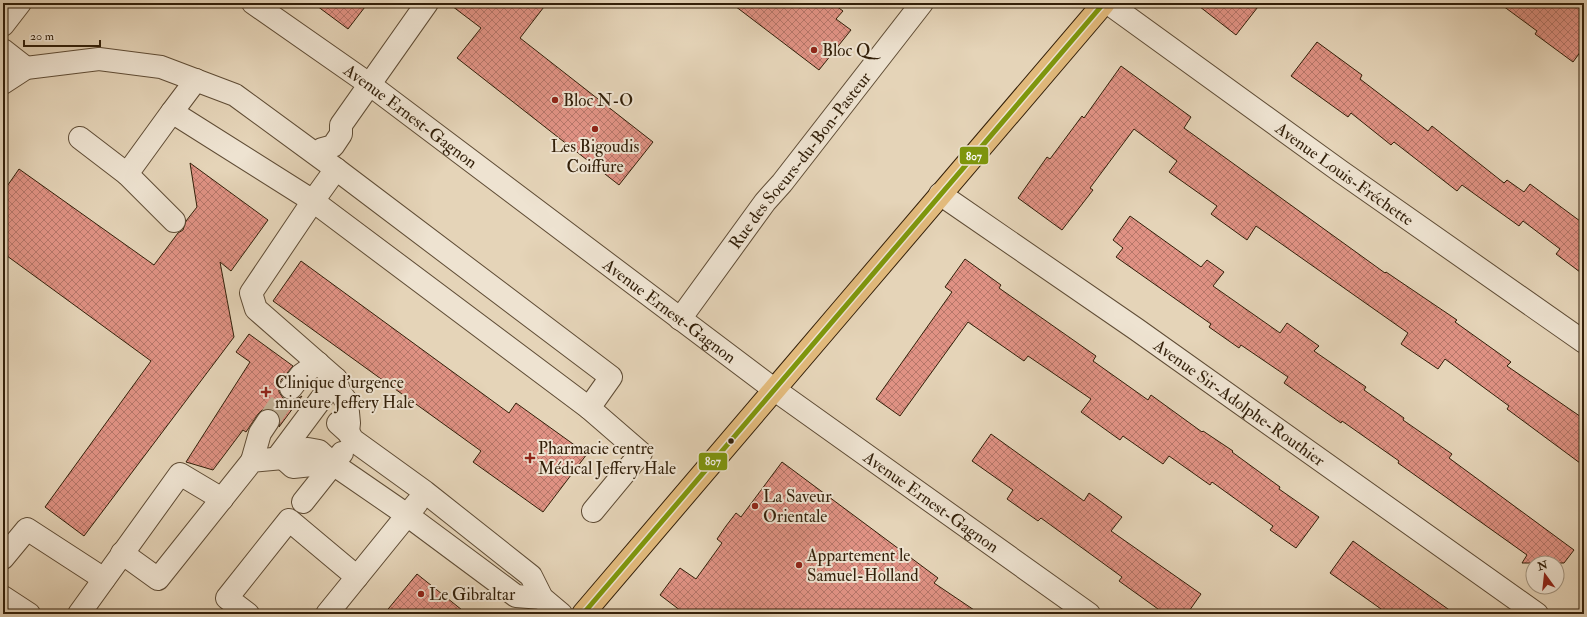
<svg xmlns="http://www.w3.org/2000/svg" width="1587" height="617" viewBox="0 0 1587 617" font-family="'IM FELL Double Pica',serif">
<defs>
<pattern id="building-cross-hatch" width="8" height="8" patternUnits="userSpaceOnUse"><rect width="8" height="8" fill="#e09284"/><path d="M0 0l8 8M0 8l8-8" fill="none" stroke="#b6776a"/></pattern>
</defs>
<rect width="100%" height="100%" fill="#e5d4b8"/>
<filter id="stains"><feTurbulence type="fractalNoise" baseFrequency=".005" numOctaves="4"/><feColorMatrix values="0 0 0 0 .2 0 0 0 0 .09 0 0 0 0 .02 0 0 0 .5 -.17"/></filter>
<radialGradient id="worn" r=".72"><stop offset=".6" stop-color="#630" stop-opacity="0"/><stop offset="1" stop-color="#630" stop-opacity=".3"/></radialGradient>
<g fill="url(#building-cross-hatch)" stroke="#321f09">
<path d="M313,3h55l-20,26z"/>
<path d="M448,3h99l-27,35 133,104 -34,43 -162,-127 24,-30z"/>
<path d="M731,3h101l11,8 -7,8 15,11 -32,40z"/>
<path d="M1195,3h66l-25,32z"/>
<path d="M1499,3h85v44l-11,15 -38,-28 2,-3z"/>
<path d="M1317,42l45,33 -2,4 68,52 4,-5 72,57 3,-3 17,12 6,-8 54,40v51l-28,-21 4,-5 -37,-28 -4,5 -57,-41 -5,6 -63,-49 -3,3 -40,-32 -3,4 -57,-41z"/>
<path d="M1121,66l70,51 -7,11 201,145 1,-1 71,48 -2,2 56,40 -4,4 77,53v47l-77,-57 2,-3 -64,-47 -7,10 -37,-25 7,-11 -152,-107 -9,14 -36,-26 6,-8 -48,-34 8,-11 -43,-32 -44,59 3,2 -31,40 -44,-32 29,-41 3,2 32,-43 2,2z"/>
<path d="M190,163l78,57 -37,51 -11,-9 14,75 -150,199 -39,-29 106,-146 -148,-108v-61l16,-23 135,96 24,-32 5,-3 3,-9 11,-14z"/>
<path d="M1130,216l71,51 6,-7 17,12 -11,14 67,47 7,-10 32,23 -5,5 52,36 -2,3 40,28 -1,2 49,34 -3,4 125,92 -10,13h-42l5,-8 -129,-92 1,-2 -57,-40 -1,2 -57,-40 4,-6 -47,-32 -2,3 -30,-21 2,-3 -95,-67 7,-9 -10,-8z"/>
<path d="M965,259l36,26 -2,3 97,68 -3,5 55,39 3,-5 51,37 1,-1 30,20 -1,1 48,35 -1,2 40,28 -23,31 -26,-18 3,-4 -61,-44 -2,3 -41,-29 -6,8 -40,-28 -3,4 -39,-28 10,-13 -63,-43 -4,5 -56,-39 -68,94 -24,-17 76,-107 -7,-5z"/>
<path d="M301,261l208,152 7,-10 71,51 -44,58 -70,-50 8,-11 -208,-150z"/>
<path d="M249,334l44,32 -12,14 -2,6v6l4,6 7,2h5l7,-4 -23,31 1,-6 -1,-5 -4,-5 -6,-2 -7,1 -4,4 -12,18 -3,-2 -30,40 -27,-8 64,-100 -14,-10z"/>
<path d="M991,434l93,67 5,-8 33,24 -11,14 90,63 -14,20h-22l-46,-33 3,-4 -81,-59 -3,3 -31,-22 6,-9 -41,-29z"/>
<path d="M782,462l156,116 -4,5 46,31h-295l-25,-19 20,-27 16,11 26,-36 -5,-4 9,-13 10,-13 5,4z"/>
<path d="M1353,541l26,19 76,54h-67l-21,-15 -37,-26z"/>
<path d="M417,574l50,40h-83z"/>
</g>
<g fill="none" stroke-linecap="round" stroke-linejoin="round">
<path stroke="#c1b095" stroke-width="22" stroke-dasharray="22 11" stroke-linecap="butt" d="M268,421l23,-33"/>
<g stroke="#5f4c35" stroke-width="24">
<g id="minor">
<path id="s1" d="M253,3l116,81 406,306 314,224"/>
<path id="s2" d="M1108,3l232,168 244,171"/>
<path d="M3,25l17,-22"/>
<path d="M3,50l23,18"/>
<path d="M196,80l-24,32 141,89 23,-32"/>
<path d="M3,83l23,-15 73,-9 62,8 74,28 101,74 275,208 -22,31 -276,-207 -62,92 5,16 80,70 3,12 8,11 2,21 -1,9"/>
<path d="M172,112l-45,62 47,47"/>
<path d="M80,138l47,36"/>
<path d="M322,149l11,-3 8,-12v-9l86,-122"/>
<path id="s3" d="M940,194l196,135 401,285"/>
<path id="s4" d="M680,319l85,-117 17,-19 140,-180"/>
<path d="M291,388l10,-13 17,-12"/>
<path d="M589,408l52,45 -48,58"/>
<path d="M338,423l10,9 5,8 72,52 106,84 11,22 19,16"/>
<path d="M277,458l59,-79"/>
<path d="M283,458l10,9 19,-2 14,-7"/>
<path d="M252,461l8,-28 8,-12"/>
<path d="M303,502l39,-49"/>
<path d="M122,553l36,26 94,-118 31,-3 9,-8 16,-1 11,2 14,13 74,51 109,81 26,2"/>
<path d="M3,558l24,-29 77,50"/>
<path d="M3,597l26,17"/>
<path d="M79,614l101,-140 42,25"/>
<path d="M248,614l-21,-16 62,-78 68,57"/>
<path d="M327,614l90,-111"/>
</g>
</g>
<g stroke="#321f09" stroke-width="24">
<path id="major" d="M583,614c174,-203 347,-408 521,-611"/>
</g>
<use href="#minor" stroke="#eee3d1" stroke-width="22"/>
<use href="#major" stroke="#e2ba7c" stroke-width="22"/>
<g stroke="#eee3d1" stroke-width="8">
<path id="bus-1" d="M583,614l521,-611"/>
</g>
<use href="#bus-1" stroke="#7e970c" stroke-width="5"/>
</g>
<g fill="#8f2418" stroke="#eee3d1" stroke-width="1.5">
<circle cx="814" cy="50" r="4"/>
<circle cx="555" cy="100" r="4"/>
<circle cx="595" cy="129" r="4"/>
<path d="M264 386h4v4h4v4h-4v4h-4v-4h-4v-4h4z"/>
<path d="M528 452h4v4h4v4h-4v4h-4v-4h-4v-4h4z"/>
<circle cx="755" cy="506" r="4"/>
<circle cx="799" cy="565" r="4"/>
<circle cx="421" cy="594" r="4"/>
</g>
<circle fill="#321f09" stroke="#eee3d1" stroke-width="1.5" cx="731" cy="441" r="3.5"/>
<g text-anchor="middle" stroke-width="4" stroke-linejoin="round" paint-order="stroke">
<g font-size="17" fill="#321f09" stroke="#eee3d1" text-anchor="start">
<text x="822" y="56">Bloc Q</text>
<text x="563" y="106">Bloc N-O</text>
<text x="595" y="152" text-anchor="middle">Les Bigoudis<tspan x="595" dy="20">Coiffure</tspan></text>
<text x="275" y="388">Clinique d’urgence<tspan x="275" dy="20">mineure Jeffery Hale</tspan></text>
<text x="538" y="454">Pharmacie centre<tspan x="538" dy="20">Médical Jeffery Hale</tspan></text>
<text x="763" y="502">La Saveur<tspan x="763" dy="20">Orientale</tspan></text>
<text x="807" y="561">Appartement le<tspan x="807" dy="20">Samuel-Holland</tspan></text>
<text x="429" y="600">Le Gibraltar</text>
</g>
<g font-size="17" fill="#321f09" stroke="#eee3d1">
<text dy="6" stroke="none"><textPath href="#s1" startOffset="194">Avenue Ernest-Gagnon</textPath></text>
<text dy="6" stroke="none"><textPath href="#s4" startOffset="199">Rue des Soeurs-du-Bon-Pasteur</textPath></text>
<text dy="6" stroke="none"><textPath href="#s2" startOffset="292">Avenue Louis-Fréchette</textPath></text>
<text dy="6" stroke="none"><textPath href="#s1" startOffset="518">Avenue Ernest-Gagnon</textPath></text>
<text dy="6" stroke="none"><textPath href="#s3" startOffset="365">Avenue Sir-Adolphe-Routhier</textPath></text>
<text dy="6" stroke="none"><textPath href="#s1" startOffset="842">Avenue Ernest-Gagnon</textPath></text>
</g>
</g>
<g stroke="#eee3d1" stroke-width="1.5">
<rect x="959" y="146" width="30" height="19" rx="4" fill="#7e970c"/>
<rect x="698" y="452" width="30" height="19" rx="4" fill="#7e970c"/>
</g>
<g font-size="11" text-anchor="middle" font-weight="bold" fill="#fff">
<text x="974" y="160">807</text>
<text x="713" y="465">807</text>
</g>
<rect width="1587" height="617" fill="none" stroke="#e5d4b8" stroke-width="16"/>
<rect x="4" y="4" width="1579" height="609" fill="none" stroke="#321f09" stroke-width="2"/>
<rect x="8" y="8" width="1571" height="601" fill="none" stroke="#321f09"/>
<g transform="translate(1545 575) rotate(345)"><circle r="19" fill="#eee3d1" stroke="#a39581"/>
<path d="M0-3L7 15L0 10L-7 15Z" fill="#8f2418"/>
<text y="-6" font-size="11" font-weight="bold" text-anchor="middle" fill="#321f09">N</text>
</g>
<path d="M24 40v6h76v-6" fill="none" stroke="#321f09" stroke-width="2"/>
<text x="30" y="40" font-size="12" fill="#321f09" stroke="#eee3d1" stroke-width="3" paint-order="stroke">20 m</text>
<rect width="100%" height="100%" filter="url(#stains)"/>
<rect width="100%" height="100%" fill="url(#worn)"/>
</svg>
